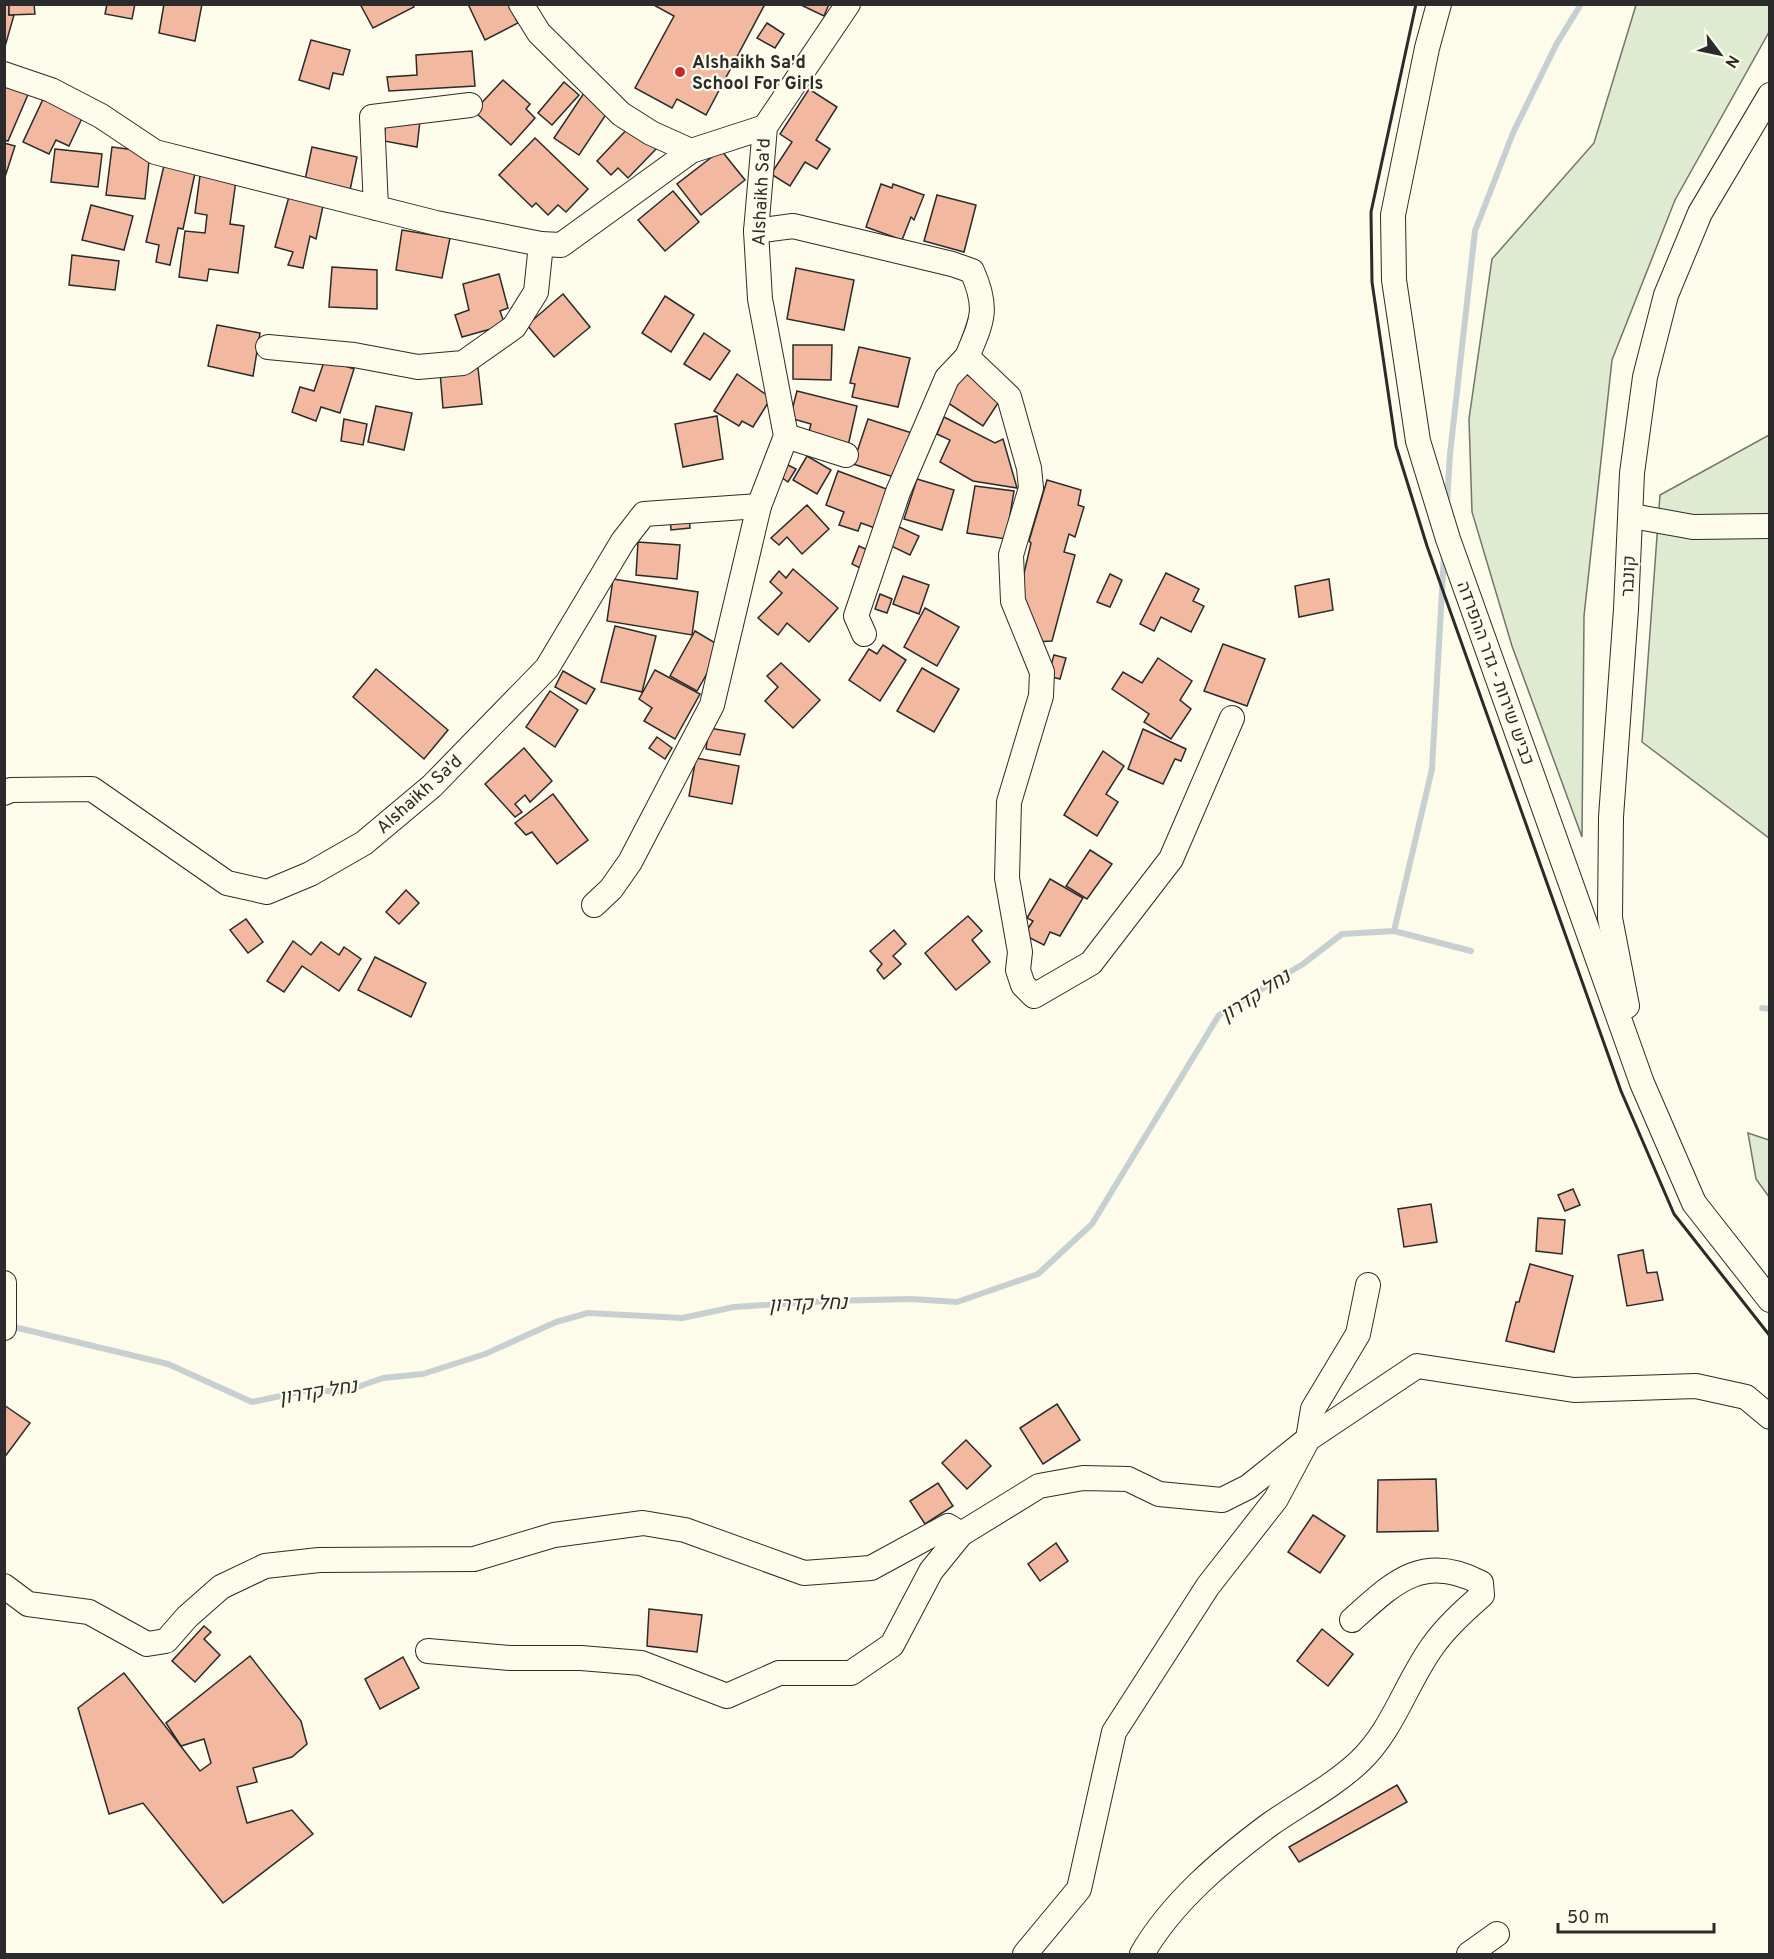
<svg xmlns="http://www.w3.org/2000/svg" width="1774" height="1959" viewBox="0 0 1774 1959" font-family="Overpass,Heebo,sans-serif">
<rect width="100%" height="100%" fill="#fdfbea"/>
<g fill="#deebd1" stroke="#74746e" stroke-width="1.5">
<path d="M1636,5h133v27l-94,168 -63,160 -28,256 -2,221 -70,-191 -40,-134 -3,-93 23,-160 102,-116z"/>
<path d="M1769,435v403l-127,-96 18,-247z"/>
<path d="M1748,1133l21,7v57l-13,-18z"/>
</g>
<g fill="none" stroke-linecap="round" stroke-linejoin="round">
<g stroke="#c7d0d0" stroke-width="6">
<path d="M1447,503l3,-49 25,-223 38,-98 43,-88 25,-41"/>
<path d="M1394,931l38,-162 12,-214"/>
<path d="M1762,1008l8,1"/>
<path d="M10,1326l158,38 84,38 52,-11h42l37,-13 40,-4 62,-20 71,-32 32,-9 94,5 52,-11 93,-6 84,-2 46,3 81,-28 54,-50 127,-209 84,-51 39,-30 52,-3 77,20"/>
</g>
</g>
<g fill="#f2b8a0" stroke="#2b2b2b" stroke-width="1.5">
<path d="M4,4h5v11h5l-10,35z"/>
<path d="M9,4h25l1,10 -26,1z"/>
<path d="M107,4h28l-3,15 -27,-5z"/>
<path d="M164,4h38l-7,37 -36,-8z"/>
<path d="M360,4h53l1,3 -41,21z"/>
<path d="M468,4h40l10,19 -33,17z"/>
<path d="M652,4h113l-59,111 -29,-16 -5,9 -37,-20 39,-72z"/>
<path d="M799,4h30l-5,12z"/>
<path d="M767,23l17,11 -9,14 -18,-10z"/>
<path d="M311,40l39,10 -7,25 -10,-2 -4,16 -30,-9z"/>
<path d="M472,51l3,35 -86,5 -2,-14 30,-2 -1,-20z"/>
<path d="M4,79l26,11 -22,51 -4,-1z"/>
<path d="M503,80l27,24 -4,5 9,9 -24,27 -37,-34z"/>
<path d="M564,82l15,13 -27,30 -14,-12z"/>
<path d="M809,89l28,18 -21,33 14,9 -13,20 -12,-7 -15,24 -19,-12 21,-32 -12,-8z"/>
<path d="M584,93l25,17 -30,45 -25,-17z"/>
<path d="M45,95l40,17 -16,34 -13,-6 -7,14 -26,-12z"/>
<path d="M386,117l34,4 -3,26 -33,-6z"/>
<path d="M632,124l25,24 -29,30 -10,-10 -7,7 -14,-14z"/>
<path d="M535,138l53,51 -22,23 -8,-7 -10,10 -12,-12 -4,4 -33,-32z"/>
<path d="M4,143l11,3 -11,34z"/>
<path d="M112,147l38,5 -5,47 -39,-4z"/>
<path d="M312,147l45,10 -7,33 -45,-10z"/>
<path d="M55,149l47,5 -4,33 -47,-5z"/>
<path d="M721,150l24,30 -44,35 -24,-31z"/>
<path d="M166,157l31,7 -14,65 -5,-1 -8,37 -14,-3 3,-17 -13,-3z"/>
<path d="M201,168l36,5 -7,51 14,2 -6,47 -29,-4 -2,12 -28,-4 6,-46 20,2 2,-18 -12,-2z"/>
<path d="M881,184l11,4 1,-4 31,11 -10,25 -3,-3 -9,23 -36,-13z"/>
<path d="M673,191l26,31 -34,29 -27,-31z"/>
<path d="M290,193l34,8 -8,38 -6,-3 -7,32 -15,-3 5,-13 -18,-5z"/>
<path d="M937,195l39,10 -12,47 -40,-11z"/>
<path d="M91,205l42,11 -9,34 -42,-10z"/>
<path d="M402,230l48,8 -8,40 -46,-8z"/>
<path d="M72,255l47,6 -4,29 -46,-5z"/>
<path d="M332,267l45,3v39l-48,-2z"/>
<path d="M796,268l58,12 -10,50 -57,-11z"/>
<path d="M499,274l9,34 -8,3 5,14 -43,12 -7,-22 14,-5 -6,-26z"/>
<path d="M563,294l27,33 -36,30 -27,-32z"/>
<path d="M665,296l29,19 -23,37 -29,-19z"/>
<path d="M217,325l43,8 -7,43 -45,-10z"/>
<path d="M704,333l26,18 -20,29 -26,-16z"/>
<path d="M793,345h39l-1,35 -38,-1z"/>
<path d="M859,347l51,11 -12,49 -46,-10 3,-13 -5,-1z"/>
<path d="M325,359l29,10 -14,44 -19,-6 -5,14 -24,-9 8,-25 14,4z"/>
<path d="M478,368l4,36 -39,4 -3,-36z"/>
<path d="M963,372l39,25 -19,29 -38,-25z"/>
<path d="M737,374l34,24 -18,29 -11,-6 -3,5 -25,-15z"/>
<path d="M797,391l60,15 -9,40 -40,-11 3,-11 -21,-6z"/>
<path d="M376,406l36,7 -8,37 -36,-8z"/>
<path d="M717,416l6,43 -40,8 -8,-43z"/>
<path d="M944,417l51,26 8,-4 14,49 -44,-7 -33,-19 10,-22 -13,-6z"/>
<path d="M344,419l23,5 -4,21 -22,-4z"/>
<path d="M868,419l44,14 -15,45 -44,-14z"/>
<path d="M807,456l24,14 -14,24 -24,-14z"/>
<path d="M788,465l8,4 -8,13 -7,-5z"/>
<path d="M838,471l51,19 -14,38 -14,-5 -3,8 -19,-6 5,-13 -18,-7z"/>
<path d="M917,479l37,11 -12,40 -38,-11z"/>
<path d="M1047,480l34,10 -3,15 6,2 -9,30 -6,-3 -5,18 11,3 -23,86 -19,1 -13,-51 11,-48 -2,-2z"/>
<path d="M975,486l39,5 -8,48 -39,-6z"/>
<path d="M807,505l22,24 -27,25 -15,-17 -8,8 -8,-7z"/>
<path d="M689,515l1,13 -19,2 -1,-14z"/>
<path d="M897,526l22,10 -9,19 -21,-10z"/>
<path d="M638,542l42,3 -3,34 -41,-4z"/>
<path d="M859,546l11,5 -8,18 -10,-5z"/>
<path d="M793,569l45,39 -29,34 -22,-19 -9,12 -20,-17 24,-25 -12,-11 9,-11 7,7z"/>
<path d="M1166,573l33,16 -6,12 11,5 -13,26 -30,-15 -7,14 -14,-7z"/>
<path d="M1110,574l12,6 -12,27 -13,-5z"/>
<path d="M903,576l26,9 -10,29 -26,-10z"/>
<path d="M613,579l85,13 -6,43 -85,-14z"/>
<path d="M1329,579l4,31 -34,7 -4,-31z"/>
<path d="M880,594l12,5 -5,14 -12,-4z"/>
<path d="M925,608l34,19 -22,39 -33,-19z"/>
<path d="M615,626l41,10 -14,56 -41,-10z"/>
<path d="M695,631l27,16 -25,44 -27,-15z"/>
<path d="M1223,644l42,15 -18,47 -43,-15z"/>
<path d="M883,645l23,15 -26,41 -31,-21 20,-31 8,5z"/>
<path d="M1054,655l12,3 -6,21 -12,-3z"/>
<path d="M1158,658l34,23 -12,19 11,9 -20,30 -27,-17 5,-8 -37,-25 11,-17 19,11z"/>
<path d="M781,663l39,37 -27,28 -28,-27 13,-14 -11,-11z"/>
<path d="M922,668l37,21 -25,43 -37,-21z"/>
<path d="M376,669l72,61 -24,29 -71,-62z"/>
<path d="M655,670l45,24 -25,45 -31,-18 8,-13 -13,-9z"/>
<path d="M563,671l32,18 -9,15 -31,-17z"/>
<path d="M550,691l28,19 -23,37 -29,-20z"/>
<path d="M709,728l36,6 -5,21 -34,-6z"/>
<path d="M1143,729l43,20 -5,12 -6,-2 -12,25 -35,-15z"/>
<path d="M657,737l15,11 -7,11 -16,-11z"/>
<path d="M524,748l28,33 -22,21 -5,-7 -10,9 7,8 -7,5 -30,-33z"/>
<path d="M1103,751l21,15 -18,28 12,8 -21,34 -33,-21z"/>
<path d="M696,758l43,8 -7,38 -43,-8z"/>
<path d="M553,794l35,46 -31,24 -25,-32 -6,3 -11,-12z"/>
<path d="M1090,850l22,14 -25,35 -21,-13z"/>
<path d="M1050,879l33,19 -23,38 -10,-4 -6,13 -20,-10 9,-14 -6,-3z"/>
<path d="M406,890l13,13 -20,21 -13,-12z"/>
<path d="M968,916l14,15 -10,9 18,22 -34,28 -31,-37z"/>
<path d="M246,919l17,23 -15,11 -18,-23z"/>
<path d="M894,930l12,14 -13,12 8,8 -17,15 -7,-9 5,-6 -12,-13z"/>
<path d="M293,941l18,14 10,-13 18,13 5,-8 17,12 -22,32 -37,-25 -18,26 -17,-11z"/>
<path d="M375,957l51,26 -15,34 -53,-27z"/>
<path d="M1573,1189l7,16 -15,6 -7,-16z"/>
<path d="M1431,1204l6,38 -33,5 -6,-38z"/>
<path d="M1538,1218l27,2 -3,34 -26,-3z"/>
<path d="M1643,1250l4,23 10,-1 6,28 -36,6 -9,-51z"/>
<path d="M1530,1264l43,12 -19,76 -48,-11 10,-39h3z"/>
<path d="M1057,1404l23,36 -37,24 -23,-36z"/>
<path d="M4,1405l26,18 -26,35z"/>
<path d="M966,1440l25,26 -24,23 -25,-26z"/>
<path d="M1436,1479l2,52 -61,1 1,-52z"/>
<path d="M938,1483l15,23 -28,18 -15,-23z"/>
<path d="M1313,1515l32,21 -25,37 -32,-21z"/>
<path d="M1056,1543l12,18 -28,20 -12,-17z"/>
<path d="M649,1609l53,6 -5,37 -50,-6z"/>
<path d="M204,1626l7,6 -7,7 16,16 -25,27 -23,-21z"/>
<path d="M1322,1629l31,25 -25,32 -31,-25z"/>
<path d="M250,1656l51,65 6,23 -15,13 -39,11 4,14 -20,5 10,36 45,-13 21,24 -90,69 -80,-100 -34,11 -31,-106 46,-35 76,98 11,-8 -7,-24 -23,7 -15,-23z"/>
<path d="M403,1657l16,31 -39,21 -15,-30z"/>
<path d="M1397,1785l10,17 -108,60 -10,-15z"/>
</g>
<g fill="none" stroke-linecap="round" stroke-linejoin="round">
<g stroke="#2b2b2b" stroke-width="26">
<g id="minor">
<path d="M521,4l18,29 82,81 30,19 40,18"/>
<path d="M1439,4l-12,44 -34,167 1,65 24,161 30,98 194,544 52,120 76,97"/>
<path d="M4,74l47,16 50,26 54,36 281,71 105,21 20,1 130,-94 74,-24"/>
<path d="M376,208l-4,-91 98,-12"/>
<path d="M756,231l37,-5 159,38 20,7c17,38 10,50 -5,86l42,40 20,71 2,20 -20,67 2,46 29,71 -1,24 -32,106 -2,76 13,74 -2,18 5,15 11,11 57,-33 80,-104 61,-141"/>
<path d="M268,347l86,8 64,12 45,-4 51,-36 22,-35 5,-48"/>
<path d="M786,436l60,19"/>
<path d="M1632,516l61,11 77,-1"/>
<path d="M864,634l-8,-18 42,-124 49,-114 20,-21"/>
<path d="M4,793l7,-3 81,-1 135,94 40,9 43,-18 54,-31 68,-57 115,-118 76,-127 21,-27 115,-8"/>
<path d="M594,905l17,-16 19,-27 82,-157 47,-199 27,-70 -26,-137 -4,-68 9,-104 83,-123"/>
<path d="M1627,1006l-17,-88 1,-101 15,-208 6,-136 13,-96 21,-82 34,-82 70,-118"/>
<path d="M4,1283v45"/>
<path d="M4,1586l24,18 61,8 58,32 19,-3 21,-24 34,-30 44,-21 54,-6 155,-1 80,-24 89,-12 42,7 119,43 67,-5 77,-42 13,8"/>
<path d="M428,1651l82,7h71l60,5 86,33 52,-23h72l41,-28 39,-74 30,-37 78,-48 44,-8 45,1 31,15 63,6 26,-13 60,-48 5,-30 45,-75 10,-49"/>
<path d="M1025,1954l54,-65 35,-157 94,-146 68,-87 32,-60 109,-73 157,24 122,-4 50,11 24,20"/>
<path d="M1142,1954c29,-51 80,-94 127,-129 30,-21 63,-38 90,-63 34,-32 46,-77 73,-115 14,-20 32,-36 50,-52l-1,-12c-58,-31 -88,0 -129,37"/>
<path d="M1469,1954l28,-20"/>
</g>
</g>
<use href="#minor" stroke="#fdfbea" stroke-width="24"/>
<path stroke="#2b2b2b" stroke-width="3" d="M1416,4l-45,208 1,70 24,164 31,100 194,545 53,123 96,122"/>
</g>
<circle fill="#c62828" stroke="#fdfbea" stroke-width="2" cx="680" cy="72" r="6"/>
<g text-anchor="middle" stroke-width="4.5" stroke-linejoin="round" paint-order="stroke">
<g font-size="18" font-weight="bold" fill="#2b2b2b" stroke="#fdfbea" text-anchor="start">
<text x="692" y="68">Alshaikh Sa'd<tspan x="692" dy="21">School For Girls</tspan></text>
</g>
<g font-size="18" fill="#2b2b2b" stroke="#fdfbea">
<text transform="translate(761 192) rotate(-87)" y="6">Alshaikh Sa'd</text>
<text transform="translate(1628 576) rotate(-87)" y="6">קונבר</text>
<text transform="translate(1496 673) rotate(70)" y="6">כביש שירות - גדר ההפרדה</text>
<text transform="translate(419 794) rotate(-42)" y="6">Alshaikh Sa'd</text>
</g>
<g font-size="20" font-style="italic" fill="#2b2b2b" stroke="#fdfbea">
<text transform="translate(1255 995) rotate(-33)" y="7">נחל קדרון</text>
<text transform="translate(808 1303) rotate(-2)" y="7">נחל קדרון</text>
<text transform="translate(318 1391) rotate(-9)" y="7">נחל קדרון</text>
</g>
</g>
<rect width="1774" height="1959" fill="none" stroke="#2b2b2b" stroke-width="12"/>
<g transform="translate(1720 54) rotate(122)" stroke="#fdfbea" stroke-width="4.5" paint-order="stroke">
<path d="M0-4.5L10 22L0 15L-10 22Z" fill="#2b2b2b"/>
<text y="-9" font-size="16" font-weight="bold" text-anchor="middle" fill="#2b2b2b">N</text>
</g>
<path d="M1558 1923v9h156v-9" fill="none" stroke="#2b2b2b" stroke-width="3"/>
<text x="1567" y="1923" font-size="18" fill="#2b2b2b" stroke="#fdfbea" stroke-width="4.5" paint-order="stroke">50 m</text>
</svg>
